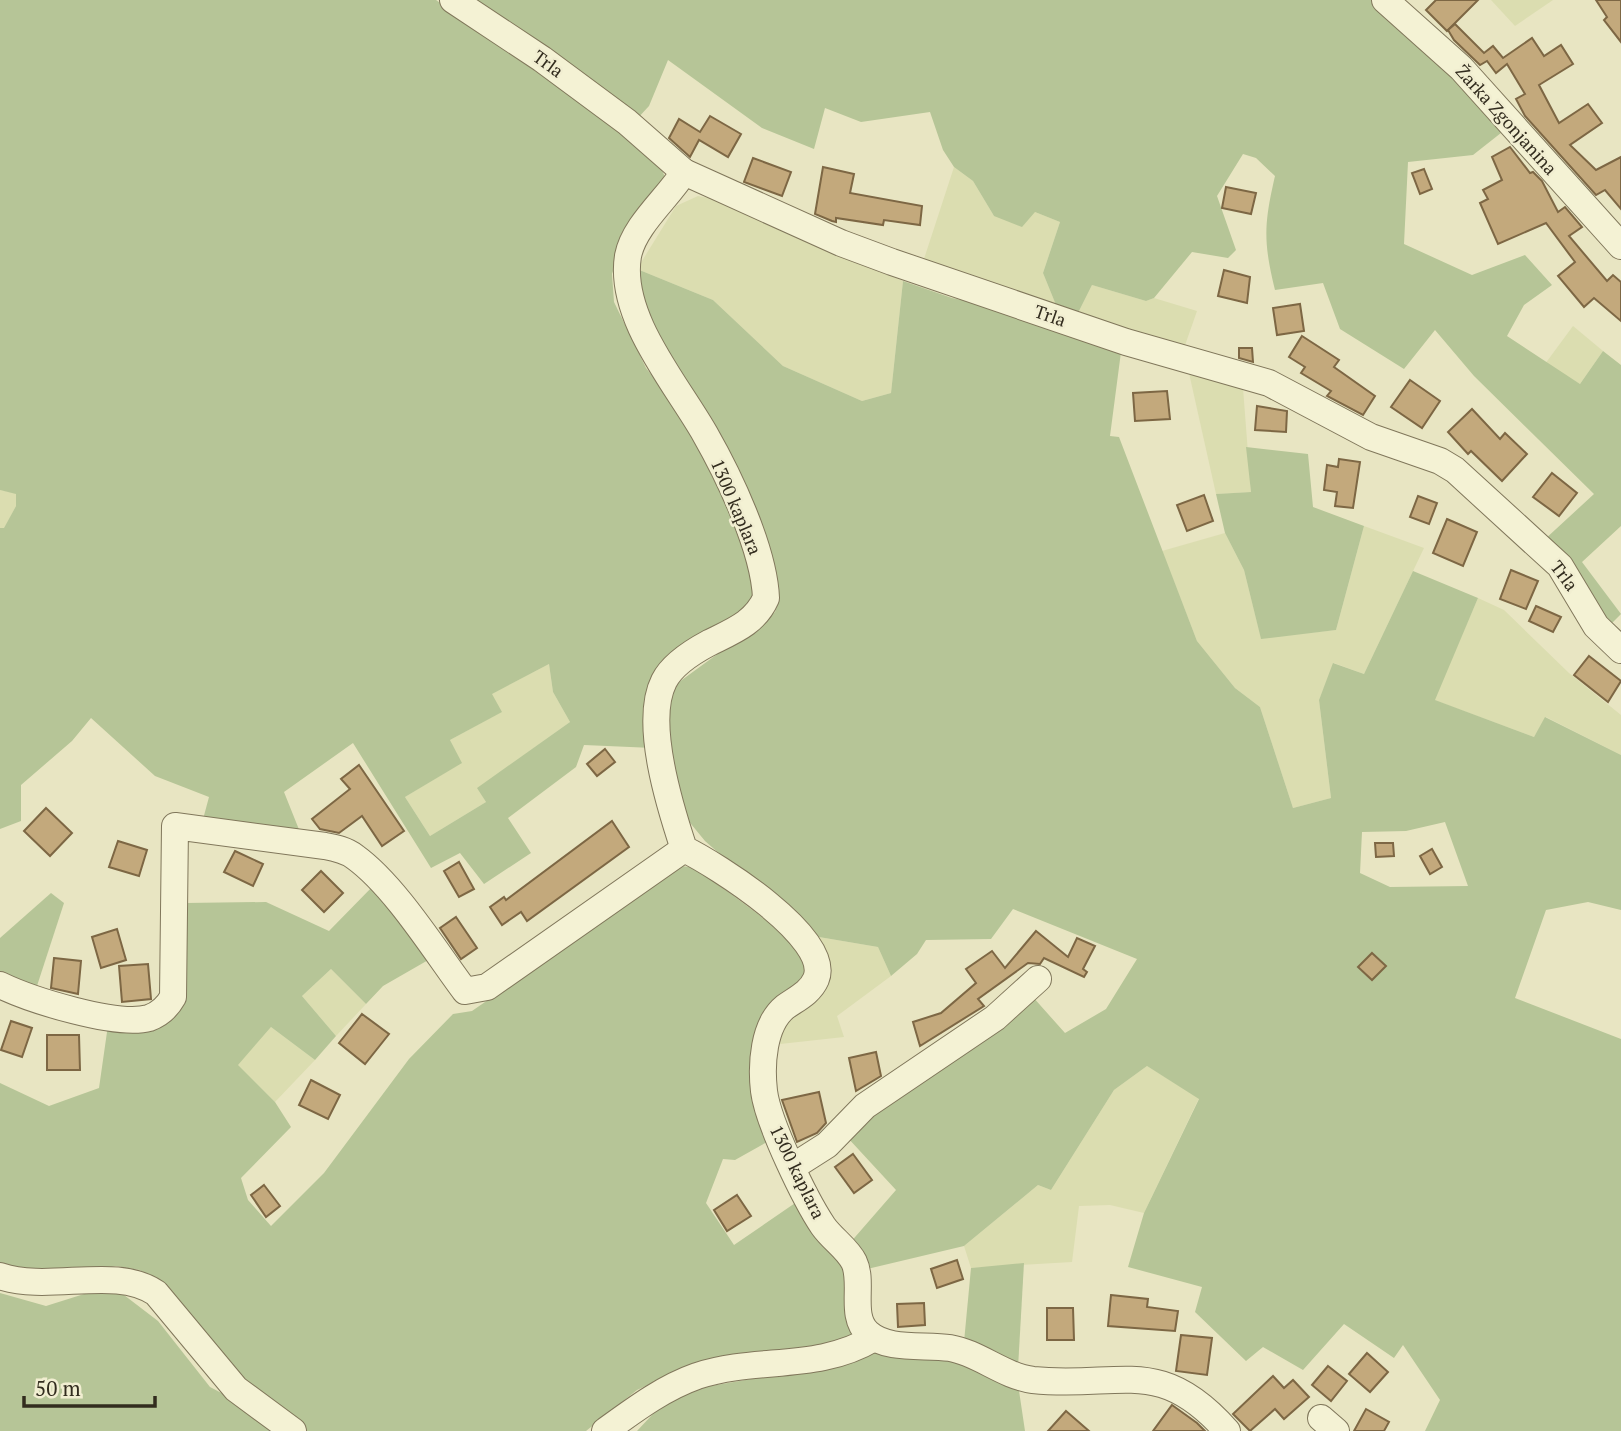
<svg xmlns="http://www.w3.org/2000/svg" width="1621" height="1431" viewBox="0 0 1621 1431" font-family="'PT Serif',serif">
<rect width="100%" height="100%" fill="#e8e5c2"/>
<g fill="#dbddb0">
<path d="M1491,0h62l-38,26z"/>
<path d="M954,167l19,14 21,35 41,-4 25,10 -17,51 13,32 -133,-43z"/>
<path d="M698,196l21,4 184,81 -12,112 -29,8 -79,-35 -70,-66 -76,-31 39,-63z"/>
<path d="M1092,285l54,16 8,-3 43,13 -14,40 -106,-36z"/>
<path d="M1573,326l30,25 -23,33 -35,-20z"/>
<path d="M1189,373l54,15 8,104 -35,2z"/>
<path d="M0,490l16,3v13l-12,23 -4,-1z"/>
<path d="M1364,526l60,22 -60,126 -30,-11 -15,37 12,98 -38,10 -33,-101 -25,-19 -38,-47 -35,-90 63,-18 19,37 17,68 75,-8z"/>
<path d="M1478,598l26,12 65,63 52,42v40l-75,-38 -12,20 -100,-37z"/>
<path d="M549,664l4,28 17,30 -92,66 8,14 -56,34 -25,-39 56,-34 -11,-23 51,-28 -10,-18z"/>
<path d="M813,936l65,11 13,29 -54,40 7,21 -73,8 24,-33z"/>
<path d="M331,969l35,35 -30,32 -34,-40z"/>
<path d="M271,1027l44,33 -40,42 -38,-37z"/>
<path d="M1147,1066l52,32 -55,115 -34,-8 -31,1 -7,56 -101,6 -7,-22 74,-61 13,5 63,-100z"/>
</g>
<g fill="#b6c597" fill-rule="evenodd">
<path d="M0,0h436l186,133 39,35 4,9 -47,79 -6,18 2,28 32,66 33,42 65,130 13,42 -3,17 -9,14 -55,34 -37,101 -69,-3 -8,22 -68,51 23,35 -47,31 -24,-31 -29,15 -78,-125 -69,49 18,45 -100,-14 7,-26 -54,-21 -64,-58 -19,23 -51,44v36l-21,8v-301h4l12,-22v-12l-16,-4zM549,664l4,28 17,30 -93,66 9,14 -56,34 -25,-39 57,-34 -12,-23 52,-28 -10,-18z"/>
<path d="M471,0h905l130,129 -33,26 -65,7 -4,82 68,31 53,-20 27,30 -28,20 -17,31 73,48 23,-33 18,14v161l-39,36 39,52 -14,14 -64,-87 51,-47 -120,-118 -39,-46 -31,39 -64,-40 -17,-46 -48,7c-12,-49 -11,-66 0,-114l-19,-18 -13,-4 -26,42 19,54 -8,8 -36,-6 -38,46 -8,3 -54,-16 -15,30 -21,-10 -13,-32 17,-51 -25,-10 -13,15 -28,-11 -21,-35 -19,-14 -11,-17 -13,-38 -69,10 -36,-14 -11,41 -52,-21 -94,-68 -19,46 -13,14z"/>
<path d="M637,269l76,31 70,66 79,35 29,-8 12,-112 49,17 69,15 100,39 -11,84 9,1 78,204 38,47 25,19 33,101 38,-10 -12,-98 14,-37 31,11 49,-103 65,27 -43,102 99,37 11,-20 76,38v155l-33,-8 -42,8 -31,88 106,41v392h-196l15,-31 -37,-55 -9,13 -50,-34 -41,46 -40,-23 -17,14 -51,-49 7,-25 -74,-20 16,-54 55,-114 -52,-33 -33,24 -63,100 -13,-5 -74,61 -101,24 -14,-26 47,-54 -49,-53 26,-30 159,-111 33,37 41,-24 31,-50 -124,-50 -22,30 -65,1 -9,14 -26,22 -13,-29 -65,-11 -108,-95 -23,-28 -16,-97 9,-31 100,-73 5,-14 -25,-83 -100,-187 -18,-42zM1445,822l23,64 -78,1 -30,-14 2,-41 44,-1z"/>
<path d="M1246,447l62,7 5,53 51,19 -28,104 -75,9 -17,-69 -19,-37 -9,-39 35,-2z"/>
<path d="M682,866l14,2 93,69 20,33 -48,48 6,124 -32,18 -12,-1 -17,44 28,42 67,-46 46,66 10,69 -27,19 -135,10 -58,27 -51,41h-279l-56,-42 -83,-97 -28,-22 -24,-4 -13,3 -68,2 -35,-8v-180l49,23 50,-18 9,-63 47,3 30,-125 81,-1 63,29 45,-46 56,74 -47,27 -17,18 -35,-35 -29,27 34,40 -21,24 -44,-33 -33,38 37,37 16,25 -50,51 7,22 23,26 53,-53 85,-114 44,-45 19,-3z"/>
<path d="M51,893l13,10 -29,89 -35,-15v-39z"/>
<path d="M1024,1263l-6,105 -54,-26 7,-74z"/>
<path d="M100,1289l24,6 34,26 52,66 48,25 18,19h-276v-138l46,13z"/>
<path d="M880,1348l61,9 77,27 7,47h-388l29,-31 33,-12 133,-23z"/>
</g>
<g fill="#c3a97c" stroke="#7d6744" stroke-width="2">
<path d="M1436,0h42l-31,31 -21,-21z"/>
<path d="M1596,0h25v42l-17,-22 3,-3z"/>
<path d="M1455,24l29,29 9,-7 10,12 29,-20 12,18 17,-11 12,19 -34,21 20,38 29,-19 14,19 -32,22 26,25 25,-13v52l-16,-19 -9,5 -71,-79 -9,-17 9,-5 -18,-30 -11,9 -9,-12 -7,4 -26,-25 -6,-10z"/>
<path d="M710,116l31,18 -13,23 -29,-17 -9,17 -21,-19 10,-19 21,13z"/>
<path d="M1510,147l20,26 3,-1 9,9 16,31 7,-5 17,20 -13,9 38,45 6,-6 8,7v39l-27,-23 -10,9 -26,-31 17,-14 -29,-39 -48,21 -18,-41 8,-4 -5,-9 19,-10 -10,-23z"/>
<path d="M753,158l38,14 -9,24 -38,-14z"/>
<path d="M823,167l31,7 -4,19 72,13 -2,19 -36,-5 -1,5 -47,-7v4l-4,-1 -17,-7z"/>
<path d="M1424,169l8,20 -12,5 -8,-21z"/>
<path d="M1226,187l30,6 -5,21 -29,-6z"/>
<path d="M1224,270l26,7 -3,26 -29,-7z"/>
<path d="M1300,304l4,27 -27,4 -4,-27z"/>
<path d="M1302,336l37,24 -5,7 41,29 -12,19 -36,-19 4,-5 -30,-18 4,-6 -16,-10z"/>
<path d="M1239,348h13l1,14 -14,-4z"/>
<path d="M1410,380l30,21 -18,27 -31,-21z"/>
<path d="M1167,391l3,28 -35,2 -2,-28z"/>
<path d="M1257,406l30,5 -1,21 -31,-2z"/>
<path d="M1472,409l28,30 5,-6 22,21 -25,27 -31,-30 -3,3 -20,-22z"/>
<path d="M1339,459l21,3 -7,46 -18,-2 2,-14 -13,-2 3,-25 11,2z"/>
<path d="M1552,473l25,20 -18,23 -26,-19z"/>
<path d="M1204,495l9,26 -26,10 -10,-26z"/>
<path d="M1418,496l19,7 -8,21 -19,-7z"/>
<path d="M1447,519l30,13 -14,34 -30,-13z"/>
<path d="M1511,570l27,11 -12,28 -26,-10z"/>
<path d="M1536,606l25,11 -8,15 -24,-11z"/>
<path d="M1589,656l32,25 -13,21 -34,-27z"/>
<path d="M605,749l10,13 -18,14 -10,-12z"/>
<path d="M359,765l45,66 -22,15 -20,-30 -23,17 -19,-4 -8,-10 38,-30 -9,-10z"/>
<path d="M46,808l26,25 -22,23 -26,-25z"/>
<path d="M612,821l17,26 -102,74 -6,-9 -19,13 -12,-18 14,-10 2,3z"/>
<path d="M118,841l29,9 -8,26 -30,-9z"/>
<path d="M1375,843h18l1,13 -18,1z"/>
<path d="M1432,849l10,18 -12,7 -10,-18z"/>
<path d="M235,851l28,13 -10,22 -29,-14z"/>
<path d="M459,862l15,27 -15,8 -15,-26z"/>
<path d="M321,871l22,22 -19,19 -22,-22z"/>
<path d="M456,917l21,31 -16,11 -21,-31z"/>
<path d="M117,929l9,31 -25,8 -9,-31z"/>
<path d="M1036,931l32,26 9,-19 18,8 -12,23 4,3 -3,5 -40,-19 -4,6 -12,-1 -50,36 6,7 -64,40 -7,-24 28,-9 35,-30 -10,-14 26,-18 13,17z"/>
<path d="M1372,953l14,13 -14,14 -14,-13z"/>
<path d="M54,958l27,3 -3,33 -27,-6z"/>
<path d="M148,964l3,35 -29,3 -3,-36z"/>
<path d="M362,1014l27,20 -24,30 -26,-21z"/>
<path d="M11,1021l21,7 -10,29 -21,-7z"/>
<path d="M47,1035h32l1,35h-33z"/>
<path d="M876,1052l5,24 -25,15 -7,-33z"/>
<path d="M311,1080l29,15 -12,24 -29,-14z"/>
<path d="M819,1092l7,31 -9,10 -20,9 -15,-42z"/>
<path d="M853,1154l19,26 -18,13 -19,-26z"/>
<path d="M264,1185l16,21 -14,11 -15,-22z"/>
<path d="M737,1195l14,21 -24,15 -13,-21z"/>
<path d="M957,1260l6,19 -26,9 -6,-19z"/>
<path d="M1111,1295l37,4 -1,8 31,4 -3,20 -67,-5z"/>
<path d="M924,1303l1,22 -27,2 -1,-23z"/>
<path d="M1047,1308h26l1,32h-27z"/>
<path d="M1181,1335l31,3 -5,37 -31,-4z"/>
<path d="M1367,1353l21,19 -18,20 -21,-18z"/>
<path d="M1328,1366l19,15 -16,20 -19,-16z"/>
<path d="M1273,1376l11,12 9,-8 16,17 -25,22 -9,-10 -25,22 -17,-17z"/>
<path d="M1172,1405l25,18 8,8h-52z"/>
<path d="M1366,1409l23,13 -5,9h-30z"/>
<path d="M1066,1411l23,20h-41z"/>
</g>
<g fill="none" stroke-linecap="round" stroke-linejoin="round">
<g stroke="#80775b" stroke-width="28">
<g id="minor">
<path d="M453,0l89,59 85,63 57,50 157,71 51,19 234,80 143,41 102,54 69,24 15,9 105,96 36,60 25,24"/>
<path d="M1385,0l76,68 160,178"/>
<path d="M684,172c-16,26 -50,53 -56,84 -10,61 48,127 77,178 24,42 59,115 61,164 -11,25 -33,33 -57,45 -15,8 -37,22 -45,38 -21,41 6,126 20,168 31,15 149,89 132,130 -6,14 -20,20 -31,28 -22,18 -24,58 -21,84 4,32 41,108 59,135 9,13 24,22 31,36 10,21 -5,54 14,71 19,18 57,11 82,15 29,5 53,28 83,32 87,9 126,-26 194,51"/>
<path d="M0,985c31,15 117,42 149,33 11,-4 19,-12 24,-21l2,-171 150,20c11,2 21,4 30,11 40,29 80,94 110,134l22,-4 197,-138"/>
<path d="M794,1166l33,-21 38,-39 130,-88 43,-39"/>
<path d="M0,1276c50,17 115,-11 156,17l80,96 57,42"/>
<path d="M1321,1418l15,13"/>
<path d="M605,1431c29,-21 58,-43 92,-55 61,-20 120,-4 177,-38"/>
</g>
</g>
<use href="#minor" stroke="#f4f2d4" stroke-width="26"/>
</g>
<g text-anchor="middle" stroke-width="5" stroke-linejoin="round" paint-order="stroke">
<g font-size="18" fill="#322c1e" stroke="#f1eed1">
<text transform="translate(548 64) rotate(36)" y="6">Trla</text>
<text transform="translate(1506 120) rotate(48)" y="6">Žarka Zgonjanina</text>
<text transform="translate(1050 316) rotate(19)" y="6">Trla</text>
<text transform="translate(736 507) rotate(67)" y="6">1300 kaplara</text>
<text transform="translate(1564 576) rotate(53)" y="6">Trla</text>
<text transform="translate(797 1172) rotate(64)" y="6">1300 kaplara</text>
</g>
</g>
<path d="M24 1396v10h131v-10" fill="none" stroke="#322c1e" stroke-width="3.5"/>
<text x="35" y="1396" font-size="21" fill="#322c1e" stroke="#f1eed1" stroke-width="5" paint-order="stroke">50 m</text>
</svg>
